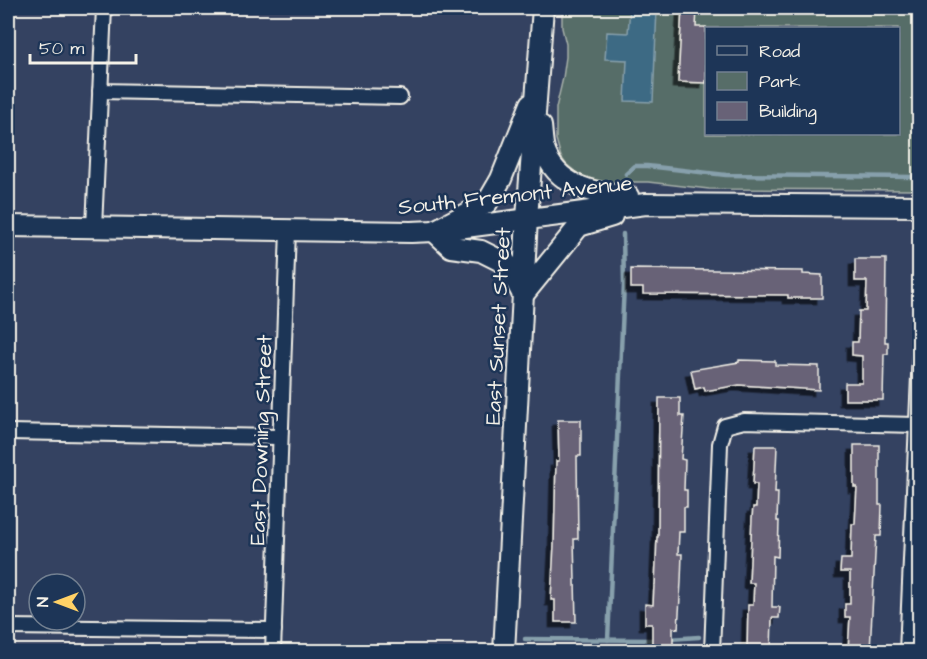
<svg xmlns="http://www.w3.org/2000/svg" width="927" height="659" viewBox="0 0 927 659" font-family="'Architects Daughter',sans-serif">
<defs>
<filter id="shadow"><feDropShadow dx="-5.5" dy="5.5" stdDeviation="0" flood-color="#0009"/></filter>
</defs>
<rect width="100%" height="100%" fill="#344261"/>
<filter id="ink" filterUnits="userSpaceOnUse"><feTurbulence type="fractalNoise" baseFrequency=".0167" numOctaves="2"/><feDisplacementMap in="SourceGraphic" scale="12" xChannelSelector="R" yChannelSelector="G"/><feConvolveMatrix kernelMatrix="1 2 1 2 8 2 1 2 1" color-interpolation-filters="sRGB"/></filter>
<g filter="url(#ink)">
<path fill="#576d68" stroke="#a6afa8" stroke-width="1.5" fill-rule="evenodd" d="M562,8h357v182l-210,-1 -61,-7h-48l-18,-5 -16,-13 -5,-7 -5,-18v-31l7,-30 3,-21v-13l-4,-16zM706,28h192v106h-192z"/>
<path fill="#3e6a84" stroke="#87a0ac" stroke-width="1.5" d="M630,8h27l-4,94 -28,-1 2,-41 -22,-1 2,-27 21,1z"/>
<g fill="none" stroke-linecap="round" stroke-linejoin="round">
<g stroke="#87a0ac" stroke-width="4.5">
<path d="M626,174l9,-8h12l79,9 187,2"/>
<path d="M525,639l133,1"/>
<path d="M669,639l30,-2"/>
<path d="M608,640l16,-356 -1,-50"/>
</g>
</g>
<g fill="#686277" stroke="#f4f1e8" stroke-width="1.5" filter="url(#shadow)">
<path d="M682,8l15,1 -1,18h10v56l-28,-1z"/>
<path d="M855,259h31l-1,83h3v12h-4l-1,46h-38v-17h17v-27l-10,-1v-13h6l1,-31h7l1,-30h-12z"/>
<path d="M631,269l172,2v3l19,1v23h-34v-3l-145,-1v-6h-12z"/>
<path d="M739,360l36,1v4l44,1v24l-80,-5 -34,6 -1,-4 -9,2 -4,-19 48,-8z"/>
<path d="M659,398h21v18h4l-3,43 4,1 -1,30h3v17h-3v25h-5l-1,22h4l-1,28 -3,47 -5,-1v23h-21v-27h-7v-20l8,1 1,-20h1l2,-48h1z"/>
<path d="M558,420h23v36h-4l1,83h-4l2,83h-21v-22h-4l3,-55 2,-84h3z"/>
<path d="M854,445h25v60h3l-1,31h-5l-6,115h-22l2,-34h-5v-13h5v-32h-10l1,-13h10l1,-35h3l2,-37h-3z"/>
<path d="M755,446h22l-2,47h3l-1,28h2l-1,36 -5,-1 -1,51h8l-1,11h-7l-1,33h-24l1,-46h5l1,-22h-5l3,-65 1,-11h3l1,-23h-4z"/>
</g>
<g fill="none" stroke-linecap="round" stroke-linejoin="round">
<g stroke="#f4f1e8" stroke-width="18">
<g id="street">
<path d="M100,91l300,6"/>
<path d="M94,227l10,-219"/>
<path d="M8,432l272,5"/>
<path d="M8,627l266,3"/>
<path d="M273,652l15,-422"/>
<path d="M712,652l8,-208 5,-18 19,-5 173,4"/>
<path d="M907,652l13,-299"/>
</g>
</g>
<g stroke="#f4f1e8" stroke-width="24">
<g id="secondary">
<path d="M531,104l-30,75 -14,24 -53,28 17,16 30,4 26,13 16,31 56,-69 33,-10"/>
<path d="M541,126c1,8 1,16 3,23 12,38 51,45 84,47"/>
<path d="M8,226l403,6 23,-1 212,-27 274,2"/>
<path d="M504,652l23,-434 16,-210"/>
</g>
</g>
<use href="#street" stroke="#1d3557" stroke-width="14"/>
<use href="#secondary" stroke="#1d3557" stroke-width="20"/>
</g>
</g>
<g text-anchor="middle" stroke-width="5" stroke-linejoin="round" paint-order="stroke">
<g font-size="22" fill="#f4f1e8" stroke="#1d3557">
<text transform="translate(515 194) rotate(-6)" y="8">South Fremont Avenue</text>
<text transform="translate(497 326) rotate(-87)" y="8">East Sunset Street</text>
<text transform="translate(260 440) rotate(-88)" y="8">East Downing Street</text>
</g>
</g>
<rect width="927" height="659" fill="none" stroke="#1d3557" stroke-width="30"/>
<rect x="15" y="15" width="897" height="629" fill="none" stroke="#f4f1e8" stroke-width="2" filter="url(#ink)"/>
<rect x="705" y="27" width="195" height="108" fill="#1d3557" stroke="#738091" stroke-width="1.5"/>
<rect x="717" y="46" width="30" height="9" fill="#1d3557" stroke="#738091" stroke-width="1.5"/>
<text x="759" y="57" font-size="18" fill="#f4f1e8">Road</text>
<rect x="717" y="72" width="30" height="18" fill="#576d68" stroke="#738091" stroke-width="1.5"/>
<text x="759" y="87" font-size="18" fill="#f4f1e8">Park</text>
<rect x="717" y="102" width="30" height="18" fill="#686277" stroke="#738091" stroke-width="1.5"/>
<text x="759" y="117" font-size="18" fill="#f4f1e8">Building</text>
<g transform="translate(57 602) rotate(270)"><circle r="28" fill="#1d3557" stroke="#738091" stroke-width="1.5"/>
<path d="M0-4.5L10 22L0 15L-10 22Z" fill="#ffd166"/>
<text y="-9" font-size="16" font-weight="bold" text-anchor="middle" fill="#f4f1e8">N</text>
</g>
<path d="M30 54v9h106v-9" fill="none" stroke="#f4f1e8" stroke-width="3"/>
<text x="39" y="54" font-size="18" fill="#f4f1e8" stroke="#1d3557" stroke-width="4.5" paint-order="stroke">50 m</text>
</svg>
